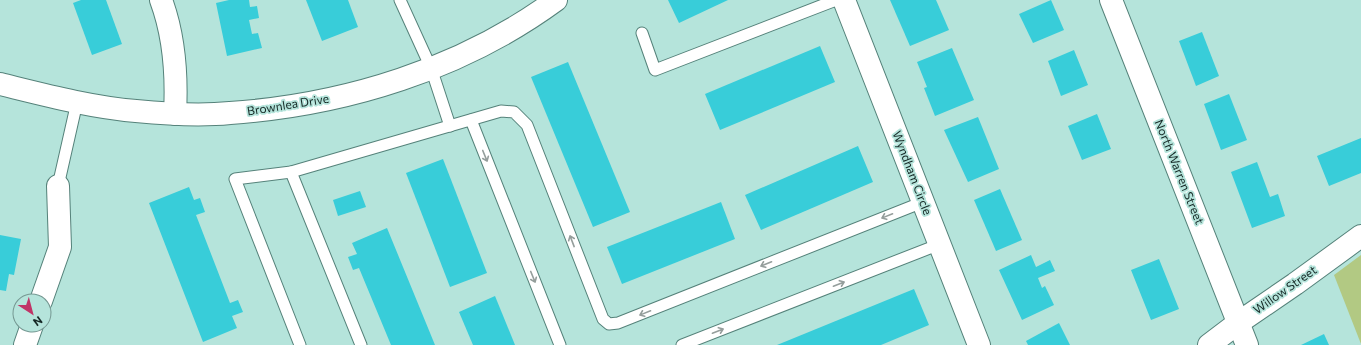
<svg xmlns="http://www.w3.org/2000/svg" width="1361" height="345" viewBox="0 0 1361 345" font-family="Commissioner,sans-serif">
<rect width="100%" height="100%" fill="#b5e4db"/>
<path fill="#b2c983" d="M1361,255v89l-27,-69z"/>
<g fill="#38cdd9">
<path d="M81,0h25l16,44 -30,11 -19,-52z"/>
<path d="M229,0h20l1,7 7,-1 2,12 -10,2 3,14 6,-1 4,15 -35,8 -11,-53z"/>
<path d="M306,0h42l10,27 -36,14z"/>
<path d="M668,0h60l-49,23z"/>
<path d="M890,0h46l13,30 -39,16z"/>
<path d="M1051,0l13,30 -31,13 -14,-29z"/>
<path d="M1202,32l17,44 -23,10 -17,-45z"/>
<path d="M820,46l15,36 -115,48 -15,-36z"/>
<path d="M952,48l22,52 -39,16 -11,-28 3,-1 -10,-25z"/>
<path d="M1074,50l14,35 -27,11 -13,-35z"/>
<path d="M568,62l62,150 -37,15 -62,-150z"/>
<path d="M1229,94l18,46 -26,10 -17,-46z"/>
<path d="M1097,114l14,35 -29,11 -14,-34z"/>
<path d="M978,117l21,52 -31,13 -24,-52z"/>
<path d="M1361,138v35l-32,13 -12,-30z"/>
<path d="M858,146l15,36 -112,48 -16,-35z"/>
<path d="M443,159l44,114 -37,14 -44,-114z"/>
<path d="M1257,162l13,35 8,-3 7,22 -33,12 -21,-56z"/>
<path d="M189,187l5,13 6,-2 5,14 -9,3 34,88 8,-3 5,12 -11,4 5,12 -34,14 -54,-139z"/>
<path d="M1000,189l22,51 -26,11 -22,-51z"/>
<path d="M360,191l6,16 -28,9 -5,-16z"/>
<path d="M721,202l14,37 -113,45 -15,-37z"/>
<path d="M387,228l48,117h-44l-32,-77 -6,2 -5,-13 9,-3 -5,-11z"/>
<path d="M0,235l21,4 -7,36 -5,-1 -3,17 -6,-1z"/>
<path d="M1031,255l5,12 14,-7 5,11 -17,7 4,10 3,-2 9,19 -32,15 -23,-50z"/>
<path d="M1159,259l20,50 -28,11 -20,-50z"/>
<path d="M914,289l15,36 -48,20h-104z"/>
<path d="M495,296l20,49h-42l-14,-33z"/>
<path d="M1059,323l11,22h-42l-2,-4z"/>
<path d="M1324,334l5,11h-28z"/>
</g>
<g fill="none" stroke-linecap="round" stroke-linejoin="round">
<g stroke="#55827a" stroke-width="13">
<g id="service">
<path d="M400,0l31,68 19,58"/>
<path d="M642,33l13,37 181,-70"/>
<path d="M471,120l89,225"/>
<path d="M291,172l70,173"/>
<path d="M58,186l19,-84"/>
<path d="M300,345l-65,-166 56,-7 210,-61 13,1 13,13 76,194 6,5 9,-1 305,-121"/>
<path d="M682,345l258,-101"/>
</g>
</g>
<g stroke="#55827a" stroke-width="24">
<g id="minor">
<path d="M161,0c13,35 16,77 14,114"/>
<path d="M844,0l135,345"/>
<path d="M1111,0l136,345"/>
<path d="M41,301l19,-54 -2,-61"/>
<path d="M25,345l7,-20"/>
<path d="M1209,345l29,-22 57,-39 66,-48"/>
</g>
</g>
<g stroke="#55827a" stroke-width="24">
<path id="tertiary" d="M0,84c45,11 90,23 136,27 31,3 63,5 94,2 115,-8 232,-44 326,-113"/>
</g>
<use href="#service" stroke="#fff" stroke-width="11"/>
<use href="#minor" stroke="#fff" stroke-width="22"/>
<use href="#tertiary" stroke="#fff" stroke-width="22"/>
</g>
<defs><path id="oneway-shaft" d="M-6 0H5M1.5-3L5.5 0L1.5 3" fill="none" stroke-width="1.6" stroke-linecap="round" stroke-linejoin="round"/></defs>
<g stroke="#959e9c">
<use href="#oneway-shaft" transform="translate(485 156) rotate(68)"/>
<use href="#oneway-shaft" transform="translate(887 216) rotate(158)"/>
<use href="#oneway-shaft" transform="translate(572 241) rotate(-111)"/>
<use href="#oneway-shaft" transform="translate(766 264) rotate(158)"/>
<use href="#oneway-shaft" transform="translate(533 277) rotate(68)"/>
<use href="#oneway-shaft" transform="translate(839 284) rotate(-21)"/>
<use href="#oneway-shaft" transform="translate(645 313) rotate(158)"/>
<use href="#oneway-shaft" transform="translate(718 331) rotate(-21)"/>
</g>
<g text-anchor="middle" stroke-width="3.5" stroke-linejoin="round" paint-order="stroke">
<g font-size="12" fill="#142724" stroke="#b5e4db">
<text transform="translate(288 105) rotate(-9)" y="4">Brownlea Drive</text>
<text transform="translate(1179 172) rotate(68)" y="4">North Warren Street</text>
<text transform="translate(912 173) rotate(69)" y="4">Wyndham Circle</text>
<text transform="translate(1285 290) rotate(-35)" y="4">Willow Street</text>
</g>
</g>
<g transform="translate(32 313) rotate(144)"><circle r="19" fill="#b5e4db" stroke="#759892"/>
<path d="M0-3L7 15L0 10L-7 15Z" fill="#c03467"/>
<text y="-6" font-size="11" font-weight="bold" text-anchor="middle" fill="#142724">N</text>
</g>
</svg>
